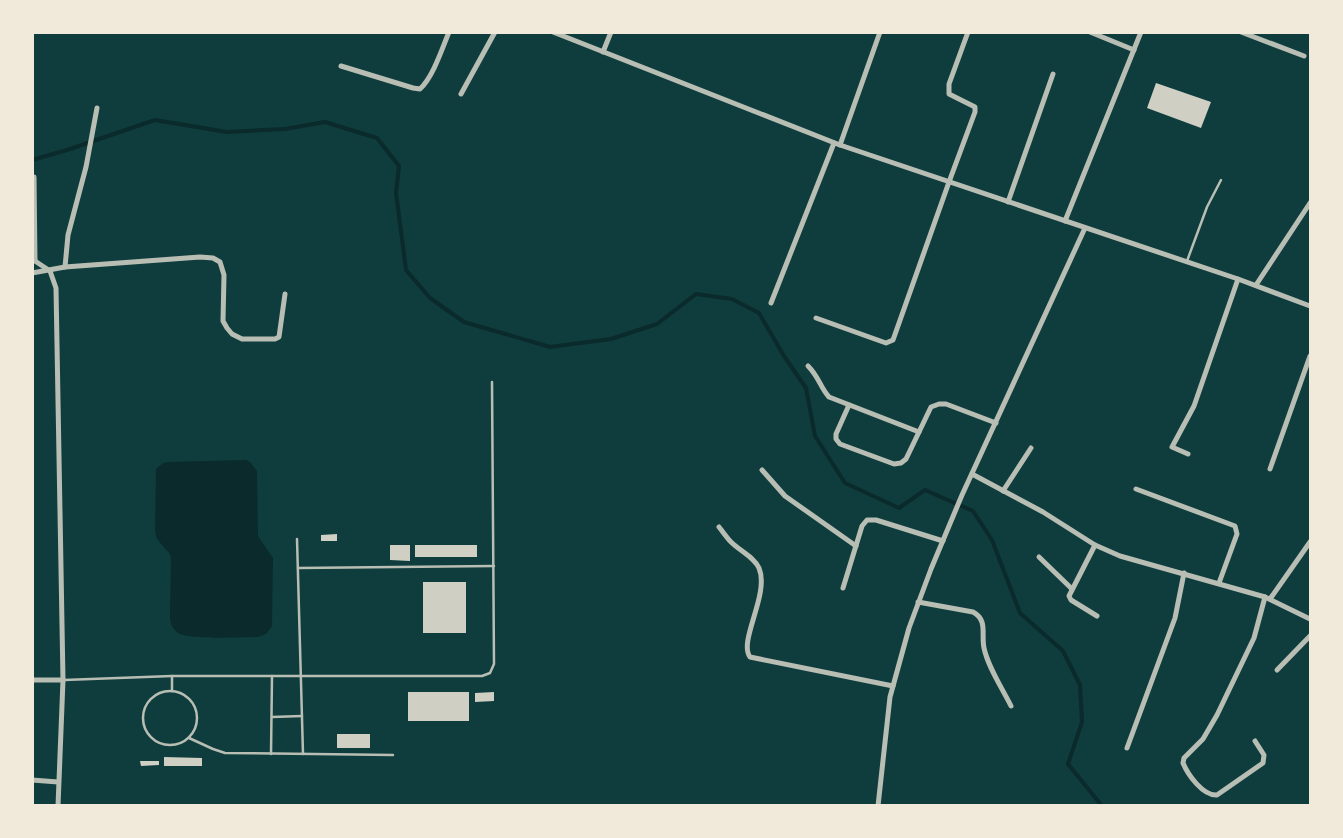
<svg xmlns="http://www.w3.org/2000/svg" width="1343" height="838" viewBox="0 0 1343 838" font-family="'Noto Sans',sans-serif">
<rect width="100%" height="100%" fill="#0f3d3e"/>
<path fill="#0a2a2b" d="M246,460l4,2 7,9 1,65 15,22 -1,68 -6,8 -8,3c-17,0 -69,3 -80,-4 -5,-4 -7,-8 -8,-14l1,-61 -1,-4 -13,-15 -2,-8 1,-62 7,-6 5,-1z"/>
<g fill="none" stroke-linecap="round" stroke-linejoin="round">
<path stroke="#0a2a2b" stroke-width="4" d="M32,160l35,-10 88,-30 72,12 58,-3 40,-7 52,16 22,28 -3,27 10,77 24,28 34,24 86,25 61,-8 46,-15 39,-30 36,5 27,14 25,43 22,32 9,48 30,47 54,25 26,-18 48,21 19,29 28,73 43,38 17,34 2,37 -14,42 34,42"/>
</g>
<g fill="#cfcfc3">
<path d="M1156,83l55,19 -10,26 -54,-20z"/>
<path d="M337,534v7h-16v-6z"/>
<path d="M390,545h20v16l-20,-1z"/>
<rect x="415" y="545" width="62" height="12"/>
<rect x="423" y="582" width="43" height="51"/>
<rect x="408" y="692" width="61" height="29"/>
<path d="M494,692v9l-19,1v-9z"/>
<rect x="337" y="734" width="33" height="14"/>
<path d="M164,757l38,1v8h-38z"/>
<path d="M140,761h19v4l-18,1z"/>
</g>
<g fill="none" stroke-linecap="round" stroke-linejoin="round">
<g stroke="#b8beb3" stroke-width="2.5">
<path d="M1187,261l20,-54 14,-27"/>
<path d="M297,539l6,215"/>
<path d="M298,568l196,-2"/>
<path d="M64,680l108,-4h310l8,-3 4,-9 -2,-282"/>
<path d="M172,691v-15"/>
<circle cx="170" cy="718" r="27"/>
<path d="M272,717l30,-1"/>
<path d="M189,738l24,11 12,4 168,2"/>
<path d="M271,754l1,-78"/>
</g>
<g stroke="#b8beb3" stroke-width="5">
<path d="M553,32l287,113 398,134 72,27"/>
<path d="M1090,32l44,18"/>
<path d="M1241,32l63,24"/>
<path d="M603,52l8,-20"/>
<path d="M341,66l72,22 7,1c13,-12 22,-40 29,-57"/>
<path d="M461,94l34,-62"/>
<path d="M840,145l40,-113"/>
<path d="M34,177l1,84"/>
<path d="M1008,202l45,-128"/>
<path d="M1065,221l76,-189"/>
<path d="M32,259l18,12 6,17 7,392 -5,126"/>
<path d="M65,267l3,-32 18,-68 11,-59"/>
<path d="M32,273l33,-6 135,-10 13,1 7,4 4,13 -1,46 4,7 5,6 10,5h33l4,-2 6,-43"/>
<path d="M1256,285l54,-82"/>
<path d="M771,303l63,-160"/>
<path d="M816,318l70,25 7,-3 56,-158 26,-70v-5l-26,-13v-10l19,-52"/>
<path d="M808,366c11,11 12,21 21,31l90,35"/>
<path d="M849,405l-13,29v5l4,5 54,20 7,-1 5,-4 25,-52 8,-3h7l50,19"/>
<path d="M1188,454l-16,-7 22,-41 44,-127"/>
<path d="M1270,469l40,-113"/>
<path d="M762,470l23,26 71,50"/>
<path d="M972,474l71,38 52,33 25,11 145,41 45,22"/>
<path d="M1136,489l99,37 2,8 -18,49"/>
<path d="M1003,491l28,-43"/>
<path d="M719,527c4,5 8,11 12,15 9,9 23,15 28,26 11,26 -21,73 -9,89l143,29"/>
<path d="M1095,545l-26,51 2,4 26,16"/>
<path d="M1039,557l33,32"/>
<path d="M843,588l19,-62 5,-6h9l67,21"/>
<path d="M1270,599l40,-57"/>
<path d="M918,602l55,10c15,8 8,22 11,36 4,19 18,40 27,58"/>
<path d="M1277,670l33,-34"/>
<path d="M32,680h31"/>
<path d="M1255,741l9,14 -1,8 -46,32c-14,1 -29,-20 -34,-32l1,-5 19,-19 14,-24 37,-77 11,-41"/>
<path d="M1127,748l48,-130 9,-45"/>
<path d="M32,780l26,2"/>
<path d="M878,806l12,-109 19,-69 22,-59 31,-74 123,-267"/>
</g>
</g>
<rect width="1343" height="838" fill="none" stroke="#f1e9da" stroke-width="68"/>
</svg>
